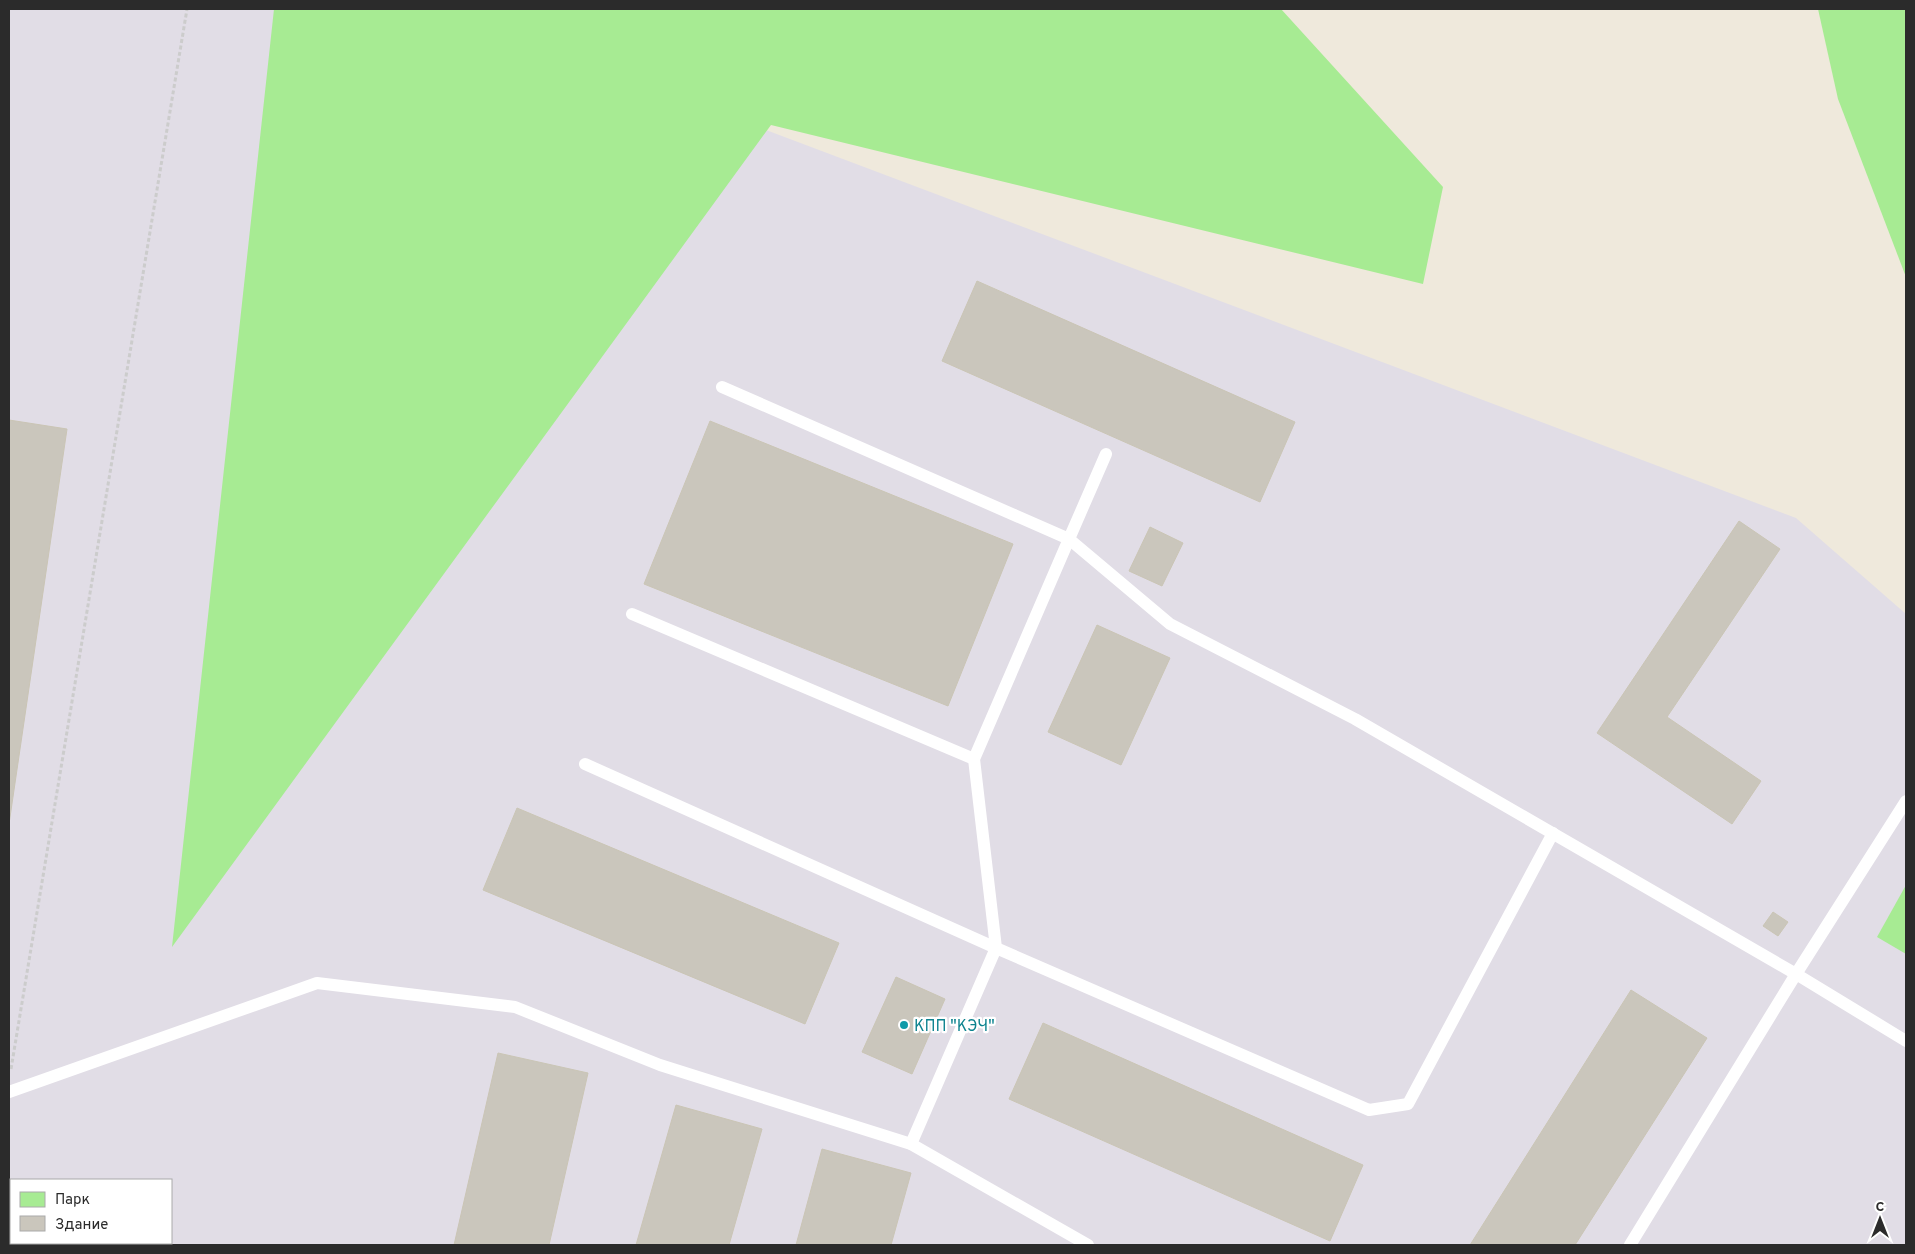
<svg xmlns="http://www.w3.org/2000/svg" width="1915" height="1254" viewBox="0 0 1915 1254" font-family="Overpass,sans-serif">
<rect width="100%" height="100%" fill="#efe9dc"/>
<path fill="#e1dde6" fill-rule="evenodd" d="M9,9h436l1351,509 110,96v631h-1897zM11,1180h160v63h-160z"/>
<g fill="#a7eb93">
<path d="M274,9h1007l162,178 -20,97 -652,-159 -599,822z"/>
<path d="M1818,9h88v268l-68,-178z"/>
<path d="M1906,885v69l-29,-17z"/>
</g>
<g fill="#cac6bc" stroke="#cac5b5">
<path d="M977,281l318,141 -35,80 -318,-141z"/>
<path d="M9,420l58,9 -58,395z"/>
<path d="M710,421l303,123 -65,162 -304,-122z"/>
<path d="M1739,521l41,28 -113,168 94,64 -29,43 -135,-91z"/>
<path d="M1150,527l33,16 -21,43 -33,-15z"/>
<path d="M1097,625l73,33 -49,107 -73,-33z"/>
<path d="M517,808l322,135 -34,81 -322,-134z"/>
<path d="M1773,912l15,10 -10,14 -15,-10z"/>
<path d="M896,977l49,22 -33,75 -50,-22z"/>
<path d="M1631,990l76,48 -132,207h-105z"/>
<path d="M1043,1023l320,142 -33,76 -321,-142z"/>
<path d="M498,1053l90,20 -39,172h-95z"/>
<path d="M676,1105l86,24 -33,116h-93z"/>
<path d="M822,1149l89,24 -20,72h-95z"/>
<path d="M34,1243h43l15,2h-58z"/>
</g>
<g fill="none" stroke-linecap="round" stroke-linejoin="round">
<path stroke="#ccc" stroke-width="3" stroke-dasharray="4 2.5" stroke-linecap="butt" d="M11,1069l176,-1060"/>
<g stroke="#fff" stroke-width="12">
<path d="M722,387l347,152 -95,220 22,189 -85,196"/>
<path d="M1106,454l-37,85 101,85 185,95 441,255 110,67"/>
<path d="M632,614l342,145"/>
<path d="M585,764l411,184 373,162 39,-6 145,-271"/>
<path d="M9,1092l308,-109 198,24 145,58 251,79 177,101"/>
<path d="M1630,1245l166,-271 110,-173"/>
</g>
</g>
<circle fill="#0f9aa8" stroke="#fff" stroke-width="2" cx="904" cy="1025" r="5"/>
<g text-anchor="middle" stroke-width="4.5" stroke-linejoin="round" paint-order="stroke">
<g font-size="16" fill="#0d838f" stroke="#fff" text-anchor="start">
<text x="914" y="1031">КПП "КЭЧ"</text>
</g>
</g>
<rect width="1915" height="1254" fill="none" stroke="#2b2b2b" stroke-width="20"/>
<rect x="10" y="1179" width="162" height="65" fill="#ffffff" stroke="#aaaaaa"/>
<rect x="20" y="1192" width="25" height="15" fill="#a7eb93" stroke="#aaaaaa"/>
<text x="55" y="1204" font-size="15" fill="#2b2b2b">Парк</text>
<rect x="20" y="1216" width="25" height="15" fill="#cac6bc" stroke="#aaaaaa"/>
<text x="55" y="1229" font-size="15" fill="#2b2b2b">Здание</text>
<g transform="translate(1880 1219)" stroke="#ffffff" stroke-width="4" paint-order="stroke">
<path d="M0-4L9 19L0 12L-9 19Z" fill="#2b2b2b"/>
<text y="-8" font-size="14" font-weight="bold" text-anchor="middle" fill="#2b2b2b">С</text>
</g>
</svg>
